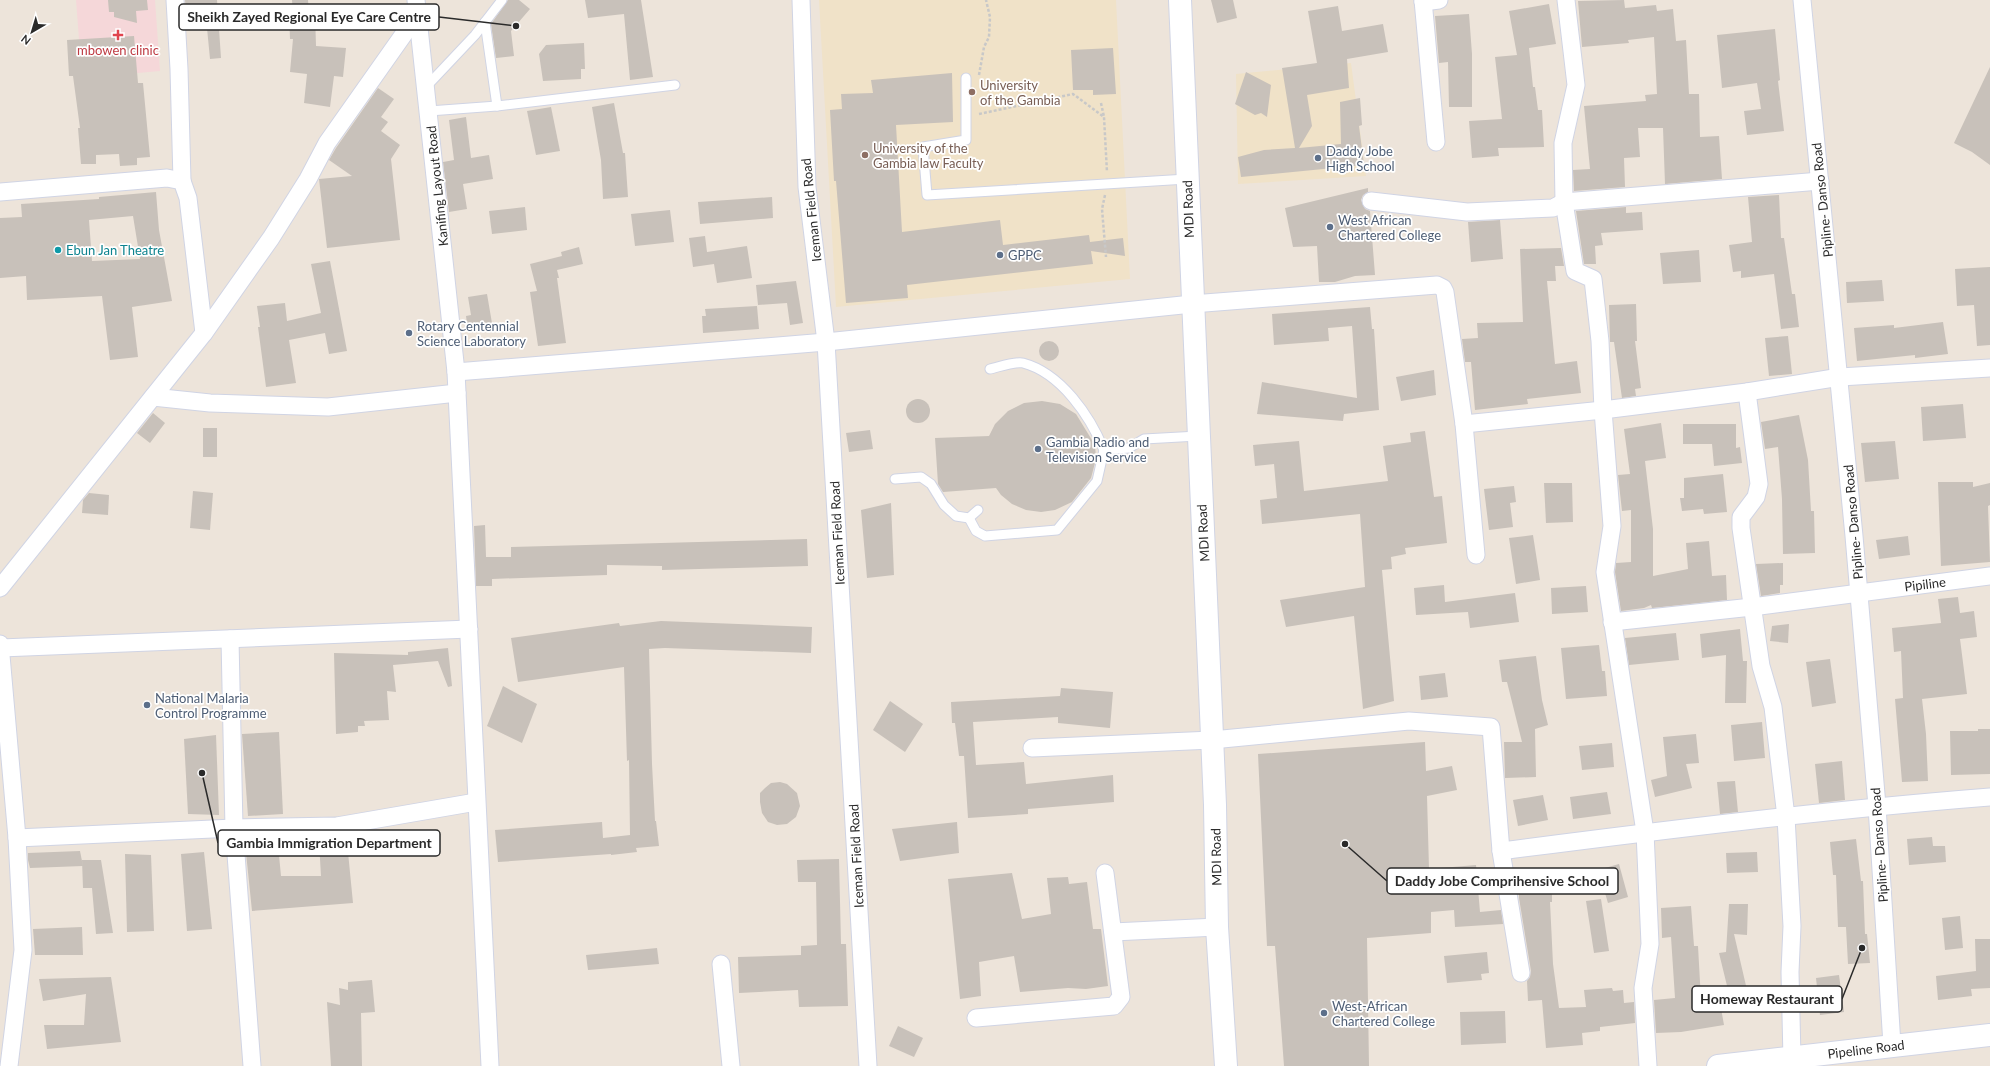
<svg xmlns="http://www.w3.org/2000/svg" width="1990" height="1066" viewBox="0 0 1990 1066" font-family="Lato,sans-serif">
<rect width="100%" height="100%" fill="#ede4da"/>
<g fill="#f0e2c8">
<path d="M819,0h297l14,279 -294,28z"/>
<path d="M1351,63l15,113 -128,8 -2,-110z"/>
</g>
<path fill="#f5d7d9" d="M76,0h79l5,71 -78,7z"/>
<g fill="#c8c1ba" fill-rule="evenodd">
<path d="M108,0h39l1,10 -12,1 1,12 -23,-6v-5h-5z"/>
<path d="M185,0h32l4,58 -11,1 -3,-31 -19,1z"/>
<path d="M292,0h16l1,13h6l1,33 30,2 -3,29 -9,-1 -4,31 -26,-4 3,-29 -17,-2 3,-33h-3l-1,-26h4z"/>
<path d="M508,0h11l11,9 -19,22 3,25 -18,2 -5,-34z"/>
<path d="M585,0h56l12,77 -23,3 -6,-66 -36,4z"/>
<path d="M1211,0h22l4,18 -20,5z"/>
<path d="M1624,0l1,8 31,-3 1,6 16,-2 3,32 10,-1 3,54h10l1,43 19,-1 3,43 -57,5 -2,-56h-25l2,29 -16,1 1,29 -51,4 -1,-21 17,-1 -6,-63 62,-5 -1,-6 12,-1 -3,-57 -26,3 1,3 -47,4 -4,-46z"/>
<path d="M1549,4l7,40 -27,4 4,39h2l3,23h4l2,37 -46,1 1,8 -27,2 -3,-37 33,-2 -7,-62 22,-2 -8,-44z"/>
<path d="M1338,6l4,25 41,-7 5,28 -41,7 2,29 -42,7 5,31 -13,22 42,-4 -1,-42 20,-4 2,27 -3,1 5,39 -123,12 -3,-20 26,-7 31,-2 -13,-80 35,-5 -9,-52z"/>
<path d="M1469,14l3,40v53h-23l-1,-45 -9,1 -4,-47z"/>
<path d="M1775,29l5,51 -2,1 6,50 -37,4 -3,-24 17,-2 -4,-26 -35,5 -5,-53z"/>
<path d="M134,36l4,47h5l7,74 -13,1v7l-17,1 -1,-12 -23,1v9h-15l-3,-36h2l-7,-52h-4l-2,-36z"/>
<path d="M584,43l1,26h-4v10l-38,2 -4,-27 7,-9z"/>
<path d="M1113,48l3,46 -23,1v-5h-20l-2,-40z"/>
<path d="M1990,67v98l-18,-13 -18,-9z"/>
<path d="M1246,72l25,13 -4,32 -6,-4 -6,2 -20,-11z"/>
<path d="M952,73l1,49 -57,3 6,107 98,-12 3,25 86,-10 1,7 33,-4 2,18 -34,-5 2,13 -186,21 1,13 -62,5 -10,-122h-2l-4,-71 12,-1 -1,-15 32,-1 -2,-13z"/>
<path d="M378,88l16,11 -13,18 7,5 -7,9 19,14 -9,14 9,81 -73,8 -8,-69 33,-3 -23,-16 7,-12z"/>
<path d="M614,103l9,50h2l3,44 -25,2 -2,-39 -9,-53z"/>
<path d="M551,107l9,44 -24,4 -9,-44z"/>
<path d="M466,117l5,41 18,-3 4,24 -30,5 4,25 -18,3 -6,-50 11,-2 -5,-40z"/>
<path d="M1368,188v4l-5,3 -2,5 4,9 5,2 5,64 -20,1 -20,6h-16l-2,-36 -24,1 -8,-39z"/>
<path d="M156,192l3,38 13,71 -40,6 6,50 -28,3 -8,-64 -75,4 -1,-24 -26,2v-60l22,-1 -1,-13 78,-5v-2zM133,216l7,43 -48,2 -3,-41z"/>
<path d="M1779,195l2,43h3l8,56h3l4,33 -18,2 -7,-55 -33,4v-7l-8,1 -4,-27 23,-3 -4,-45z"/>
<path d="M772,197l1,21 -73,6 -2,-22z"/>
<path d="M525,207l2,23 -35,4 -3,-23z"/>
<path d="M1626,207v6l16,-1 1,18 -42,3 2,12 -8,1 1,18h-12l-8,-53z"/>
<path d="M670,210l4,32 -39,4 -4,-32z"/>
<path d="M1500,220l3,39 -32,3 -3,-40z"/>
<path d="M705,236l2,16 40,-6 5,32 -35,5 -3,-19 -21,3 -4,-29z"/>
<path d="M579,247l4,17 -26,6 2,8h-2l9,65 -28,3 -8,-54 7,-1 -7,-27 32,-8 -1,-4z"/>
<path d="M1561,248l3,18h-9l1,15h-9l8,83 22,-3 4,32 -54,6 1,5 -53,6 -4,-48h-6l-3,-23 16,-1 -1,-15 46,-1 -3,-73z"/>
<path d="M1699,250l2,32 -38,2 -3,-31z"/>
<path d="M330,261l17,90 -18,3 -4,-21 -36,7 7,43 -30,4 -8,-60h2l-3,-21 28,-3 2,18 34,-8 -10,-49z"/>
<path d="M1990,267v78l-13,1 -3,-41 -17,1 -2,-37z"/>
<path d="M1882,280l2,21 -37,2 -1,-21z"/>
<path d="M796,281l7,42 -13,2 -3,-22 -29,2 -2,-20z"/>
<path d="M487,294l6,35 -25,3 -2,-16 5,-1 -3,-18z"/>
<path d="M1636,304l1,37h-2l6,47 -6,1 1,7 -14,2 -8,-56h-4l-1,-37z"/>
<path d="M757,306l2,23 -56,4 -1,-17h4l-1,-7z"/>
<path d="M1370,307l2,22h2l5,81 -35,4 -1,7 -86,-7 5,-32 95,16 -5,-72 -24,2 1,13 -55,4 -2,-31z"/>
<path d="M1943,322l5,32 -33,4v-3l-58,6 -3,-33 40,-3v3z"/>
<path d="M1788,336l4,38 -23,2 -4,-38z"/>
<circle cx="1049" cy="351" r="10"/>
<path d="M1434,370l2,25 -35,6 -5,-24z"/>
<circle cx="918" cy="411" r="12"/>
<path d="M1042,401l18,3 16,10 19,31 1,14 -5,19 -19,24 -17,8 -14,2 -15,-2 -14,-6 -11,-9 -5,-7 -53,4 -5,-8 -3,-46 54,-2 6,-12 13,-13 16,-8z"/>
<path d="M1963,404l3,34 -43,3 -2,-34z"/>
<path d="M153,413l12,10 -15,20 -13,-10z"/>
<path d="M1799,415l9,45 3,51h3l1,42 -32,1 -1,-55 -4,-52 -13,2 -4,-27z"/>
<path d="M1661,423l5,35 -21,3 8,68v47l35,-7 -2,-26 23,-2 3,35 14,-1 1,25 -75,8 -1,-3 -7,3 -23,3 -6,-39 1,-9 15,-1v-52l-9,1 -4,-36 12,-1 -6,-45z"/>
<path d="M1683,424h53v24l4,-1 2,16 -28,3 -2,-22h-29z"/>
<rect x="203" y="428" width="14" height="29"/>
<path d="M870,430l3,19 -24,3 -3,-19z"/>
<path d="M1425,431l9,66 8,-1 5,47 -42,5 1,6 -15,3 1,12 -10,1 12,131 -31,8 -9,-93 -68,11 -6,-27 85,-13 -5,-73 -98,10 -2,-24 17,-2 -3,-34 -19,2 -2,-21 46,-4 5,50 84,-10 -5,-35 28,-4 -1,-9z"/>
<path d="M1895,441l4,38 -34,3 -4,-39z"/>
<path d="M1723,474l4,38 -23,2 -1,-5 -21,2 -2,-13h4v-20z"/>
<path d="M1938,482h35v5l17,-4v22l-2,1 2,56 -49,4z"/>
<path d="M1544,483h28l1,39 -27,1z"/>
<path d="M1514,486l2,16 -6,1 3,24 -24,3 -5,-41z"/>
<path d="M193,491l20,2 -3,37 -20,-2z"/>
<path d="M89,493l20,2 -1,20 -26,-2 1,-13z"/>
<path d="M891,503l3,72 -27,3 -6,-68z"/>
<path d="M485,525l1,32h25v-10l296,-8 1,27 -146,4v-4l-55,-1v10l-115,4v7h-16l-2,-60z"/>
<path d="M1533,535l7,45 -24,4 -7,-46z"/>
<path d="M1908,536l2,19 -31,4 -3,-19z"/>
<path d="M1783,563v22h-3v8l-19,3 -5,-32z"/>
<path d="M1444,585l1,17 70,-9 4,29 -49,6 -2,-16 -52,3 -2,-27z"/>
<path d="M1586,586l2,26 -36,2 -1,-26z"/>
<path d="M1958,597l2,16 14,-2 3,26 -17,2 7,55 -45,5 4,35 2,47 -26,1 -7,-83 8,-1 -2,-47 -7,1 -2,-24 49,-5 -3,-24z"/>
<path d="M661,621l151,6 -1,26 -146,-5 -16,1 3,115 3,57h1l3,25 -23,2 1,4 -26,3v-1l-113,8 -3,-32 107,-8 1,16 27,-3 -1,-75 -2,1 -3,-94 -106,15 -7,-44 108,-15 1,3z"/>
<path d="M1789,624l-1,19 -18,-2 2,-15z"/>
<path d="M1740,629l3,32h4l-1,42h-21l1,-48 -24,3 -2,-24z"/>
<path d="M1676,633l3,27 -50,5 -4,-27z"/>
<path d="M1599,645l3,26h3l2,25 -41,3 -5,-51z"/>
<path d="M448,648l4,38 -4,1 -10,-26 -45,4 3,27 -9,-1 2,29 -25,1 1,5h-7v6l-22,2 -2,-81 74,2v-3z"/>
<path d="M1536,656l6,44 6,25 -13,4 1,48 -31,1 -1,-36h18l-15,-60h-5l-3,-22z"/>
<path d="M1830,659l6,44 -24,4 -6,-45z"/>
<path d="M1445,673l3,24 -27,3 -2,-24z"/>
<path d="M503,686l34,18 -15,39 -35,-17z"/>
<path d="M1061,688l52,4 -3,36 -52,-5v-6l-85,5 3,43 48,-3 2,22 87,-9 1,27 -86,7v5l-60,4 -4,-62h-5l-4,-33h-3l-1,-21 109,-6z"/>
<path d="M890,701l33,23 -18,28 -32,-22z"/>
<path d="M1762,722l3,36 -31,3 -3,-36z"/>
<path d="M1978,729h12v45l-39,1 -1,-44h28z"/>
<path d="M279,732l4,82 -35,2 -6,-82z"/>
<path d="M1696,734l3,29 -13,1 6,24 -37,9 -4,-17 16,-4 -4,-39z"/>
<path d="M216,735l3,80 -31,-1 -4,-75z"/>
<path d="M1425,742l1,29 26,-5 5,24 -30,6 2,73 47,-4 4,47 21,-2 2,14 -48,3 -1,-17 -23,2v21l-64,5 2,128h-85l-9,-120h-8l-9,-192z"/>
<path d="M1612,743l2,24 -32,3 -3,-24z"/>
<path d="M1842,761l3,39 -26,3 -4,-39z"/>
<path d="M1735,781l3,31 -18,2 -3,-32z"/>
<path d="M780,782l7,2 10,9 3,13 -4,11 -9,7 -10,1 -9,-3 -6,-9 -2,-11v-9l5,-5 6,-5z"/>
<path d="M1607,792l4,22 -38,5 -3,-22z"/>
<path d="M1543,795l5,25 -30,6 -5,-26z"/>
<path d="M957,822l2,31 -59,8 -8,-32z"/>
<path d="M1932,837l1,9h12l1,16 -37,3 -2,-26z"/>
<path d="M1856,839l5,42h2l2,53h2l3,29 -22,1 -2,-37h-8l-2,-52h-3l-3,-33z"/>
<path d="M319,842h28l6,61 -101,8 -7,-68 33,2 3,31h40z"/>
<path d="M80,851l3,15 -53,2 -2,-8v-7z"/>
<path d="M204,852l8,77 -25,2 -6,-77z"/>
<path d="M1757,852l1,20 -31,1 -1,-20z"/>
<path d="M125,854l26,1 3,76 -27,1z"/>
<path d="M839,859l2,85h5l2,62 -49,1 -1,-17 -59,3 -1,-36 63,-2v-9l16,-1 -1,-63h-18l-1,-22z"/>
<path d="M82,860h19l12,73 -17,1 -4,-46h-9z"/>
<path d="M1619,864l9,33 -20,6 -10,-33z"/>
<path d="M1012,873l10,46 29,-5 -4,-36 21,-1 1,7 18,-2 6,47h8l7,57 -22,3 -18,-1 -48,4 -6,-36 -35,6 2,34 -21,3 -12,-120z"/>
<path d="M1519,878h33v24h-2l3,62 6,44 27,-1 -2,-17 28,-2 1,3 10,-1 1,13 10,-1 1,21 -35,4v4l-18,2 1,12 -37,3 -4,-48 -14,1 -1,-20 3,-4 1,-6 -12,-73z"/>
<path d="M1601,899l8,52 -15,2 -8,-52z"/>
<path d="M1729,904h19l-1,31 -13,-1 13,56 -18,4 -10,-41 7,-1z"/>
<path d="M1691,906l3,40h4l3,54 18,-3 5,28 -43,7 -25,1 -2,-33 21,-2 -4,-61 -9,1 -1,-30z"/>
<path d="M1960,916l3,32 -18,2 -3,-32z"/>
<path d="M82,927l1,28h-48l-2,-26z"/>
<path d="M1975,939h15v49l-19,1 1,7 -34,4 -2,-24 40,-5z"/>
<path d="M657,948l2,16 -71,6 -2,-15z"/>
<path d="M1487,952l2,21 -8,1 1,6 -35,3 -3,-27z"/>
<path d="M1839,975l5,37 -24,3 -4,-37z"/>
<path d="M111,977l10,65 -74,7 -3,-24h40l2,-31 -43,7 -4,-22z"/>
<path d="M372,980l3,32 -14,1 1,53h-31l-4,-64 13,3 -1,-17 9,2v-8z"/>
<path d="M1505,1011l1,32 -45,2 -1,-33z"/>
<path d="M898,1026l25,12 -9,19 -25,-11z"/>
</g>
<g fill="none" stroke-linecap="round" stroke-linejoin="round">
<g stroke="#d0d4e4" stroke-width="11">
<g id="lane">
<path d="M485,22l12,84"/>
<path d="M966,78v62l-43,7 4,48 260,-16"/>
<path d="M425,88l50,-53 27,-35"/>
<path d="M429,111l68,-5 178,-21"/>
<path d="M990,369c9,-2 25,-8 33,-6 38,10 67,53 81,87l25,-2 15,-9 54,-3"/>
<path d="M895,479l26,-2 10,7 13,21 12,11 13,2 9,-8"/>
<path d="M969,518l7,13 9,5 72,-6 40,-49 7,-31"/>
</g>
</g>
<g stroke="#d0d4e4" stroke-width="19">
<g id="street">
<path d="M175,0l4,69 3,112"/>
<path d="M416,0l40,372 34,694"/>
<path d="M801,0l6,187 19,155 42,724"/>
<path d="M1423,0l13,142"/>
<path d="M1566,0l10,85 -13,58 1,59 11,69 18,8 7,62 3,69 9,116 -7,46 40,260 5,112 -7,44 5,78"/>
<path d="M1802,0l52,536 23,270 15,239"/>
<path d="M1423,2l16,-2"/>
<path d="M0,192l167,-14 15,3 6,17 16,135"/>
<path d="M1371,201l96,11 86,-4 11,-6 256,-21"/>
<path d="M456,372l370,-30 366,-38 245,-19 6,3 2,4 19,132 12,131"/>
<path d="M1747,392l12,92 -3,13 -15,20v11l20,138 12,41 13,110 6,109 -2,46 2,87"/>
<path d="M153,397l57,6 118,4 129,-14"/>
<path d="M1464,424l139,-14 144,-18 93,-15 150,-9"/>
<path d="M0,588l204,-255 67,-95 37,-59 19,-36 91,-129"/>
<path d="M1612,622l140,-15 238,-31"/>
<path d="M230,639l4,189 18,238"/>
<path d="M0,644l17,194 6,112 -14,116"/>
<path d="M1,648l468,-19"/>
<path d="M1032,748l180,-8 197,-19 82,6 10,124 20,122"/>
<path d="M17,838l217,-10 103,-2 139,-24"/>
<path d="M1501,851c163,-21 325,-41 489,-54"/>
<path d="M1113,932l104,-5"/>
<path d="M721,964l10,102"/>
<path d="M976,1018l138,-12 7,-9 -16,-124"/>
</g>
</g>
<g stroke="#d0d4e4" stroke-width="24">
<g id="secondary">
<path d="M1180,0l35,805 2,122 9,139"/>
<path d="M1718,1066l272,-31"/>
</g>
</g>
<g stroke="#c8c8c8" stroke-width="2.5" stroke-dasharray="3 2" stroke-linecap="butt">
<path d="M979,75l5,-28 5,-10 1,-20 -4,-17"/>
<path d="M1101,103l3,14"/>
<path d="M979,114l94,-20 31,23 3,55"/>
<path d="M1105,195l-3,14 4,48"/>
</g>
<use href="#lane" stroke="#fff" stroke-width="9"/>
<use href="#street" stroke="#fff" stroke-width="17"/>
<use href="#secondary" stroke="#fff" stroke-width="22"/>
</g>
<path fill="#e0444e" stroke="#fff" stroke-width="1.5" d="M116 29h4v4h4v4h-4v4h-4v-4h-4v-4h4z"/>
<g fill="#8d6e63" stroke="#fff" stroke-width="1.5">
<circle cx="972" cy="92" r="4"/>
<circle cx="865" cy="155" r="4"/>
</g>
<g fill="#5c6f8a" stroke="#fff" stroke-width="1.5">
<circle cx="1318" cy="158" r="4"/>
<circle cx="1330" cy="227" r="4"/>
<circle cx="1000" cy="255" r="4"/>
<circle cx="409" cy="333" r="4"/>
<circle cx="1038" cy="449" r="4"/>
<circle cx="147" cy="705" r="4"/>
<circle cx="1324" cy="1013" r="4"/>
</g>
<circle fill="#0f9aa8" stroke="#fff" stroke-width="1.5" cx="58" cy="250" r="4"/>
<g text-anchor="middle" stroke-width="3.5" stroke-linejoin="round" paint-order="stroke">
<g font-size="13" fill="#be3a42" stroke="#fff">
<text x="118" y="55">mbowen clinic</text>
</g>
<g font-size="13" fill="#785e54" stroke="#fff" text-anchor="start">
<text x="980" y="90">University<tspan x="980" dy="15">of the Gambia</tspan></text>
<text x="873" y="153">University of the<tspan x="873" dy="15">Gambia law Faculty</tspan></text>
</g>
<g font-size="13" fill="#4e5e75" stroke="#fff" text-anchor="start">
<text x="1326" y="156">Daddy Jobe<tspan x="1326" dy="15">High School</tspan></text>
<text x="1338" y="225">West African<tspan x="1338" dy="15">Chartered College</tspan></text>
<text x="1008" y="260">GPPC</text>
<text x="417" y="331">Rotary Centennial<tspan x="417" dy="15">Science Laboratory</tspan></text>
<text x="1046" y="447">Gambia Radio and<tspan x="1046" dy="15">Television Service</tspan></text>
<text x="155" y="703">National Malaria<tspan x="155" dy="15">Control Programme</tspan></text>
<text x="1332" y="1011">West-African<tspan x="1332" dy="15">Chartered College</tspan></text>
</g>
<g font-size="13" fill="#2a2a2a" stroke="#fff">
<text transform="translate(437 186) rotate(-96)" y="5">Kanifing Layout Road</text>
<text transform="translate(1822 200) rotate(-96)" y="5">Pipline- Danso Road</text>
<text transform="translate(1188 209) rotate(-92)" y="5">MDI Road</text>
<text transform="translate(811 210) rotate(-96)" y="5">Iceman Field Road</text>
<text transform="translate(1853 522) rotate(-95)" y="5">Pipline- Danso Road</text>
<text transform="translate(837 533) rotate(-93)" y="5">Iceman Field Road</text>
<text transform="translate(1203 533) rotate(-93)" y="5">MDI Road</text>
<text transform="translate(1925 584) rotate(-7)" y="5">Pipiline</text>
<text transform="translate(1879 845) rotate(-94)" y="5">Pipline- Danso Road</text>
<text transform="translate(856 856) rotate(-93)" y="5">Iceman Field Road</text>
<text transform="translate(1216 857) rotate(-91)" y="5">MDI Road</text>
<text transform="translate(1866 1049) rotate(-7)" y="5">Pipeline Road</text>
</g>
<g font-size="13" fill="#0d838f" stroke="#fff" text-anchor="start">
<text x="66" y="255">Ebun Jan Theatre</text>
</g>
</g>
<path fill="none" stroke="#2a2a2a" stroke-width="1.5" d="M516 26L439 17M202 773L218 843M1345 844L1387 881M1862 948L1842 999"/>
<g fill="#2a2a2a" stroke="#fff" stroke-width="1.5">
<circle cx="516" cy="26" r="4"/>
<circle cx="202" cy="773" r="4"/>
<circle cx="1345" cy="844" r="4"/>
<circle cx="1862" cy="948" r="4"/>
</g>
<g fill="#fff" stroke="#2a2a2a" stroke-width="1.5">
<rect x="179" y="4" width="260" height="26" rx="4"/>
<rect x="218" y="830" width="222" height="26" rx="4"/>
<rect x="1387" y="868" width="231" height="26" rx="4"/>
<rect x="1692" y="986" width="150" height="26" rx="4"/>
</g>
<g font-size="14" text-anchor="middle" font-weight="bold" fill="#2a2a2a">
<text x="309" y="22">Sheikh Zayed Regional Eye Care Centre</text>
<text x="329" y="848">Gambia Immigration Department</text>
<text x="1502" y="886">Daddy Jobe Comprihensive School</text>
<text x="1767" y="1004">Homeway Restaurant</text>
</g>
<g transform="translate(32 32) rotate(218)" stroke="#ffffff" stroke-width="3" paint-order="stroke">
<path d="M0-3L7 15L0 10L-7 15Z" fill="#2a2a2a"/>
<text y="-6" font-size="11" font-weight="bold" text-anchor="middle" fill="#2a2a2a">N</text>
</g>
</svg>
